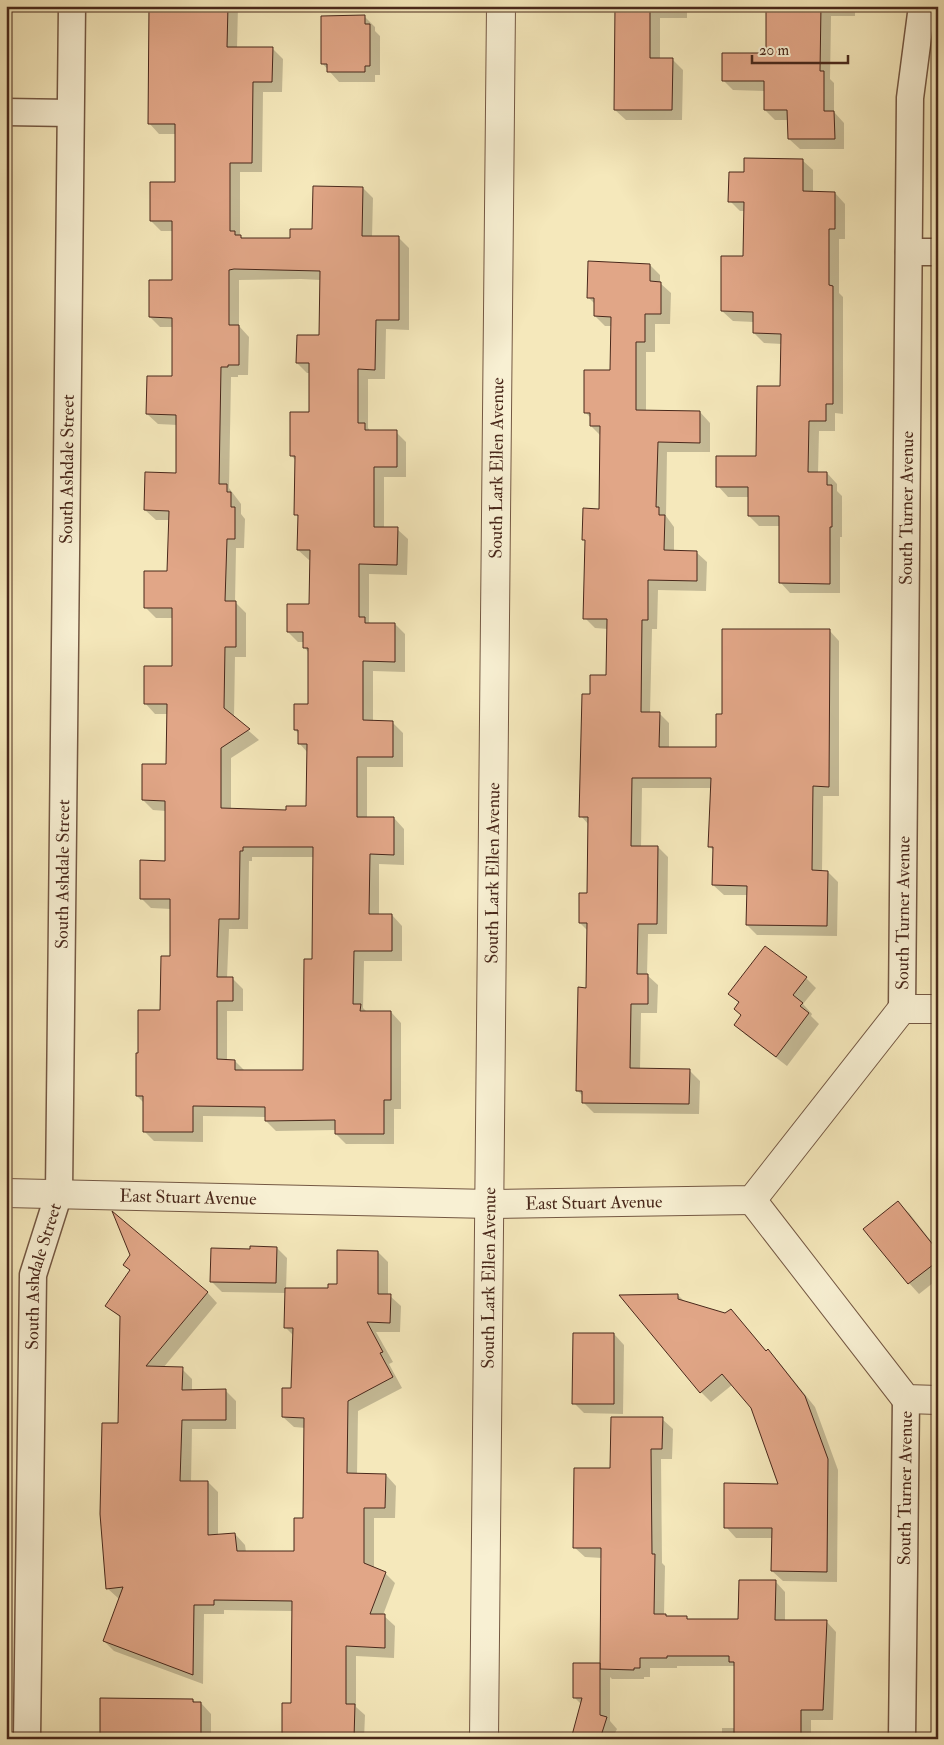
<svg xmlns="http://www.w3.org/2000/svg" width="944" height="1745" viewBox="0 0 944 1745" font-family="'IM FELL Double Pica',serif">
<rect width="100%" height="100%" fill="#f5e8bb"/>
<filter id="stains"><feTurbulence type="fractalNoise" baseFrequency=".004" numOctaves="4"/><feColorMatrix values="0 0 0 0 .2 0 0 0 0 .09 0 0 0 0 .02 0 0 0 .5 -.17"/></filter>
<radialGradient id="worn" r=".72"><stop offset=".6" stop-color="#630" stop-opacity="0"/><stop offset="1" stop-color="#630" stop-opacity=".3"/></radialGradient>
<g fill="#0003" fill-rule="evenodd">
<path d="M150,6h88l-1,42h35l11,11 -1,33h-19l-1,80h-22v64l4,4h48l21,-9 50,-43 10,10 -1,39h26l11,11v82l-23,-1 -1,50h-17v49l3,4h25l10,10v35h-22v51l13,1 11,10 -1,36 -38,-1v48l2,2h24l10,10v38l-32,-1v51h19l11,11v34h-36v51h27l10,11v36l-25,-1v51h13l10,11v35h-38l-1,47 4,4h24l10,11v86h-7v35h-48l-10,-10v-4l-60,1 -10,-10v-4l-63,-1v26l-49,-1 -10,-10v-28l-7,-7 24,-85 10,-54v-48l-20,-1 -10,-10 25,-36v-51l-13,-1 -10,-10 24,-35 1,-51h-13l-10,-11 28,-35v-50h-17l-11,-11 23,-35 2,-52h-14l-11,-10 32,-36 1,-49 -20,-1 -11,-10 26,-36 1,-51h-14l-10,-10 23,-35 1,-51h-13l-10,-10 25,-37v-50h-17l-10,-11zM301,279l20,1 -1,56 -23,27 10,10h3v40l-19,42 5,6v53l3,4 -1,32 11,10h2l-1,45 -22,27 10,10h6v5l5,6v53l-14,24 4,4v9l9,10 -1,55 -20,3 -56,-1v-52l28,-18 -25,-22 1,-61h11v-44l-11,-11 1,-54h8l1,-29 -4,-5v-10l-12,-16 2,-111h7v-2h10l1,-38 -10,-11v-46zM252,857h62l-1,104 -8,110h-60l-10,-10h-8v-50h16v-22l-11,-11h-5l2,-49h19l1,-68h3z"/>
<path d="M597,6h90v12h-27v41h12l11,11 -1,50h-56l-11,-10 1,-99h-14z"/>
<path d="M767,6h88v10h-24l-1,63 4,4v29l10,11v26h-44l-11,-10v-19h-14l-10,-10v-19l-32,-1 -10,-10 44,-25z"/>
<path d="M365,17l10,10v4l5,5v39h-5v7h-36l-17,-19z"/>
<path d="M802,160l11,10v23h22l10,11v35h-6v54l4,4v117l-8,-1v18h-16l-1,42h9l10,11v7l5,5v41h-2v56h-50l-10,-11v-56h-21l-10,-10v-19h-21l-10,-11 39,-28 25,-71v-43l-18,-1 -10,-10v-11l-21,-1 -11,-10 22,-53 1,-47h-5l-10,-10 15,-27z"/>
<path d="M650,265l10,10v8l11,10 -1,31h-15v28h-9v60h54l10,11v29h-43l-1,64 8,11v25h22l11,10 -1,29 -48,-1 -1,39h-5l-2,84h9l10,10v25h48l7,-33 105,-85 10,11v155h-16l-1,76h6l10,10 -1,54 -80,-1 -10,-10 1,-30h-24l-11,-10 1,-34 -4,-4 2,-59h-70l-1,59h17l10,10 -1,77h-19l-1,41 11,10 -1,28h-16l-1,57h49l11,11 -1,33 -105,-1 -11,-11v-6l-5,-5 9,-102 1,-58 -8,-8 8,-29 1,-69 -8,-9 10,-121 17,-19v-47l-13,-1 -10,-10 1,-76 -2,-3 17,-29v-74l-10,-10v-8l-6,-6 26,-41 1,-45h-7l-10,-10v-12l-7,-7z"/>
<path d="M806,978l10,10 -13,16 9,10 -1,2 8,8 -32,42 -41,-31 -11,-10 7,-9 -3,-13 -9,-9z"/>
<path d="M936,1096h2v68l-3,-3z"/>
<path d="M898,1203l11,10 29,37v29l-19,15 -10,-11z"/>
<path d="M277,1248l10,10 -1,32h43l10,-5 39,-33 10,10v34h2l11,10 -1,26h-24l17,30 -4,2 13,24 -44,23 -1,64h29l10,11 -1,32h-21v50l11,5 10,10 -12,32 12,11 -1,32 -38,-2v51l9,8 -1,24h-81l9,-35 1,-93 -69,-1v4h-20l-1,70 -89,-33 -10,-10 16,-43h-2l-11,-10 12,-164 3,-105 -15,-13 24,-35 -6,-6 82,27 10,11 -54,65 19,1 10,10v12l33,-1 11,11v28h-44l-1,53h17l10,10v44l17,-2 10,11 1,7h49l9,-33 2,-91 -12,-1 -11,-10 10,-28 1,-53 -9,-9 1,-34 -64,-1 -11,-11 40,-31z"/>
<path d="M678,1295l7,7 40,12 6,-4 36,42 1,-1 10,10 37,46 23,63 -1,112 -54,-1 -11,-10 1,-33h-37l-10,-11 54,-42 -28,-77 -20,-23 -21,17 -10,-10 -79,-96z"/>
<path d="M614,1334l10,11 -1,69 -39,-1 -10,-10z"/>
<path d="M662,1419l11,10 -1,30h-11l1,104 3,3 -1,49 4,3h18l2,2h51l36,-39 10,11v29h41l10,11 -3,88h-22v19h-89v-11h13v-62h-58v2h-27v9h-6v2h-32l-2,-2v44l7,8 -2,4h43l5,6h-108l1,-6h17l9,-28 -8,-8 25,-32 2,2 1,-109 -17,-1 -11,-10 37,-78z"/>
<path d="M193,1700l3,3h5l10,11v25h-110z"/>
</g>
<g fill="#e1a687" stroke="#49281b" fill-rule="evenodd">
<path d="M149,6h79l-1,41h46l-1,35h-19l-1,81h-22v68h5v4h6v3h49v-9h22l1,-43 50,1 -1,49h37v84h-23l-1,50 -17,-1v54h7v7h32v37h-23v60h24l-1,38 -38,-1v53h6v6h30v39l-32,-1v59l30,1v36h-36v60h37v38l-24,-1 -1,60h23v37h-38l-1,53h8l-1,7h31v89h-7v34h-49v-14l-70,1v-14l-72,-1v26h-50v-36h-7v-43h2v-43h22l1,-54h9v-57h-30v-39l25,1v-60l-23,-1v-36h24l1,-60h-23v-38h28v-58h-28v-37h23l2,-60 -25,-1 1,-38 31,1v-58l-30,-1 1,-38h25v-58l-23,-1v-37h23v-59h-22v-39h25v-58h-27zM234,269l86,2 -1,64h-22l-1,28h13v49h-19v44h5l-1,59h4l-1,35h13l-1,54h-22v28h16v16h5v56h-14v26h4v14h9l-1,62h-20v4l-65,-2v-60l29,-19 -26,-21 1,-61h11v-46h-11l2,-62h8v-32h-4v-15h-4v-8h-8l2,-117h7v-2h11v-40h-10v-55zM243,847h70l-1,112h-8l-1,111h-68v-10l-18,-1v-58h16v-24h-16l2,-58h20l1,-68h3z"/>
<path d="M615,6h35v52h23l-1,52h-58z"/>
<path d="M766,6h55l-1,65h4v40h10l1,28h-47l-1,-29h-23v-29h-42v-28h44z"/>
<path d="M365,15v9h5v42h-5v6h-38v-8h-6v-48z"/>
<path d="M744,158l59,1v32l32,1v37h-6v56l4,1v118h-7v17h-17l-1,51h19v13h5v42h-2v57l-51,-1v-67h-31v-29h-32v-31h40l1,-70h23l1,-52 -28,-1v-21l-32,-1v-55h22l1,-54h-16l1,-30h15z"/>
<path d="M588,261l62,3v17l11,1v32h-16v28h-9v68l64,1v32l-42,-1 -2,65h3v8h6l-1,35 33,1v30l-49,-1v40h-6l-1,92h19l-1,35h57v-33h6v-85h108l-1,158 -16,-1 -1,84 16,1 -1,55 -81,-1 1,-39 -35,-1 1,-38h-5l3,-69h-79l-1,68h27l-1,78h-19l-1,50h11v30h-17l-1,64 60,1 -1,35 -107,-1v-12h-6l2,-104 8,1 1,-65h-8v-30h8l1,-76h-9l3,-123h8v-19h16l1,-56h-24l2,-79h-3l1,-32 16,1 1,-83h-10v-13h-6v-43h26l1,-53 -17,-1v-18h-7z"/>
<path d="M765,946l42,31 -14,18 10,8 -3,3 9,7 -33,44 -42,-32 7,-10 -7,-6 5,-7 -11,-8z"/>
<path d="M898,1201l40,50v10l-30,23 -45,-55z"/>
<path d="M112,1211l96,81 -62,74 37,1 -1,23 44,-1v31h-44l-2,61h28v54l27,-2 2,18h57v-33h9l1,-100 -22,-1v-29h9l2,-60h-9l1,-40h43v-4h9v-34l41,1v43h13l-1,29 -23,-1 16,30 -3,1 13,24 -45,24 -1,72 39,1 -1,34h-21v55l22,9 -16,42h15v34l-39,-2v58h9l-1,35h-72v-36h9l1,-102 -78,-1v5h-20l-1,70 -90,-34 20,-54 -17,2 -6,-75 2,-91h16l2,-107 -15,-10 25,-36 -7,-5 7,-10z"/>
<path d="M250,1246l27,1 -1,36 -66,-1 1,-34 39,1z"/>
<path d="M678,1294v5l47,14 6,-4 35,42 2,-2 37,47 23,63 -1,113 -56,-1 1,-43h-48v-45l54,1 -27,-76 -29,-34 -22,19 -81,-98z"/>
<path d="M573,1333h41v71h-42z"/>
<path d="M611,1417h52l-1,32h-11l1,105h3l-1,60h12v2h21v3h51l1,-39h37l-1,40h52l-4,90h-22v29h-67v-77h-5v-6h-62v2h-27v10h-6v2l-34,-1 1,-121h-28l1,-80h36z"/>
<path d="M573,1663h27v52l7,2 -7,22h-29l11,-41h-9z"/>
<path d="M100,1698l93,1v3h8v37h-101z"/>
</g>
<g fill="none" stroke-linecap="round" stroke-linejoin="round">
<g stroke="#745843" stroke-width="29">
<g id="minor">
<path d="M6,112l64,1"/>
<path d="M909,252h29"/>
<path id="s1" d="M902,1009l8,-911 12,-92"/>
<path id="s2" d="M27,1739l6,-464 26,-82 13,-1187"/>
<path id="s3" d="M902,1739l4,-340"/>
</g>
</g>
<g stroke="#745843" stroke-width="30">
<g id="tertiary">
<path id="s4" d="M6,1193l484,11 262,-4 150,-191h36"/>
<path d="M752,1200l154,199 32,1"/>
<path id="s5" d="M484,1739l17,-1733"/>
</g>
</g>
<use href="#minor" stroke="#f8f0d3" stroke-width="26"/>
<use href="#tertiary" stroke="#f8f0d3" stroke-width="28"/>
</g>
<g text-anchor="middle" stroke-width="5" stroke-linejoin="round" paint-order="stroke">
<g font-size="18" fill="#49281b" stroke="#f8f0d3">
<text dy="6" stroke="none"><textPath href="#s5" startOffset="1271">South Lark Ellen Avenue</textPath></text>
<text dy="6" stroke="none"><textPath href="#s2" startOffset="1274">South Ashdale Street</textPath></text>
<text dy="6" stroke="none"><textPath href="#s1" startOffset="501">South Turner Avenue</textPath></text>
<text dy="6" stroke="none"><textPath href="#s5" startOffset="866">South Lark Ellen Avenue</textPath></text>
<text dy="6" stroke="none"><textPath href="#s2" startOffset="869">South Ashdale Street</textPath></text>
<text dy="6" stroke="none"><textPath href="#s1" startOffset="96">South Turner Avenue</textPath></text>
<text dy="6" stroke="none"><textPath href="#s4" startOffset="182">East Stuart Avenue</textPath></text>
<text dy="6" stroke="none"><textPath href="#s4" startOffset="588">East Stuart Avenue</textPath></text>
<text dy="6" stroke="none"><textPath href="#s2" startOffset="464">South Ashdale Street</textPath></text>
<text dy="6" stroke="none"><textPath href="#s5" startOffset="461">South Lark Ellen Avenue</textPath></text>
<text dy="6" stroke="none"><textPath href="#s3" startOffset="251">South Turner Avenue</textPath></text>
</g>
</g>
<rect width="944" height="1745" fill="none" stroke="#f5e8bb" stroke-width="25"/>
<rect x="8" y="8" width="929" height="1730" fill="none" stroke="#49281b" stroke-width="2.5"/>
<rect x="12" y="12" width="919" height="1720" fill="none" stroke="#49281b"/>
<path d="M752 55v8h96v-8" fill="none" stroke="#49281b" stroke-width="2.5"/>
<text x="759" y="55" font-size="15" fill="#49281b" stroke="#f8f0d3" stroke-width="4" paint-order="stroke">20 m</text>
<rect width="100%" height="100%" filter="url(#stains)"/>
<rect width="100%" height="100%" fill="url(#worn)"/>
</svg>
